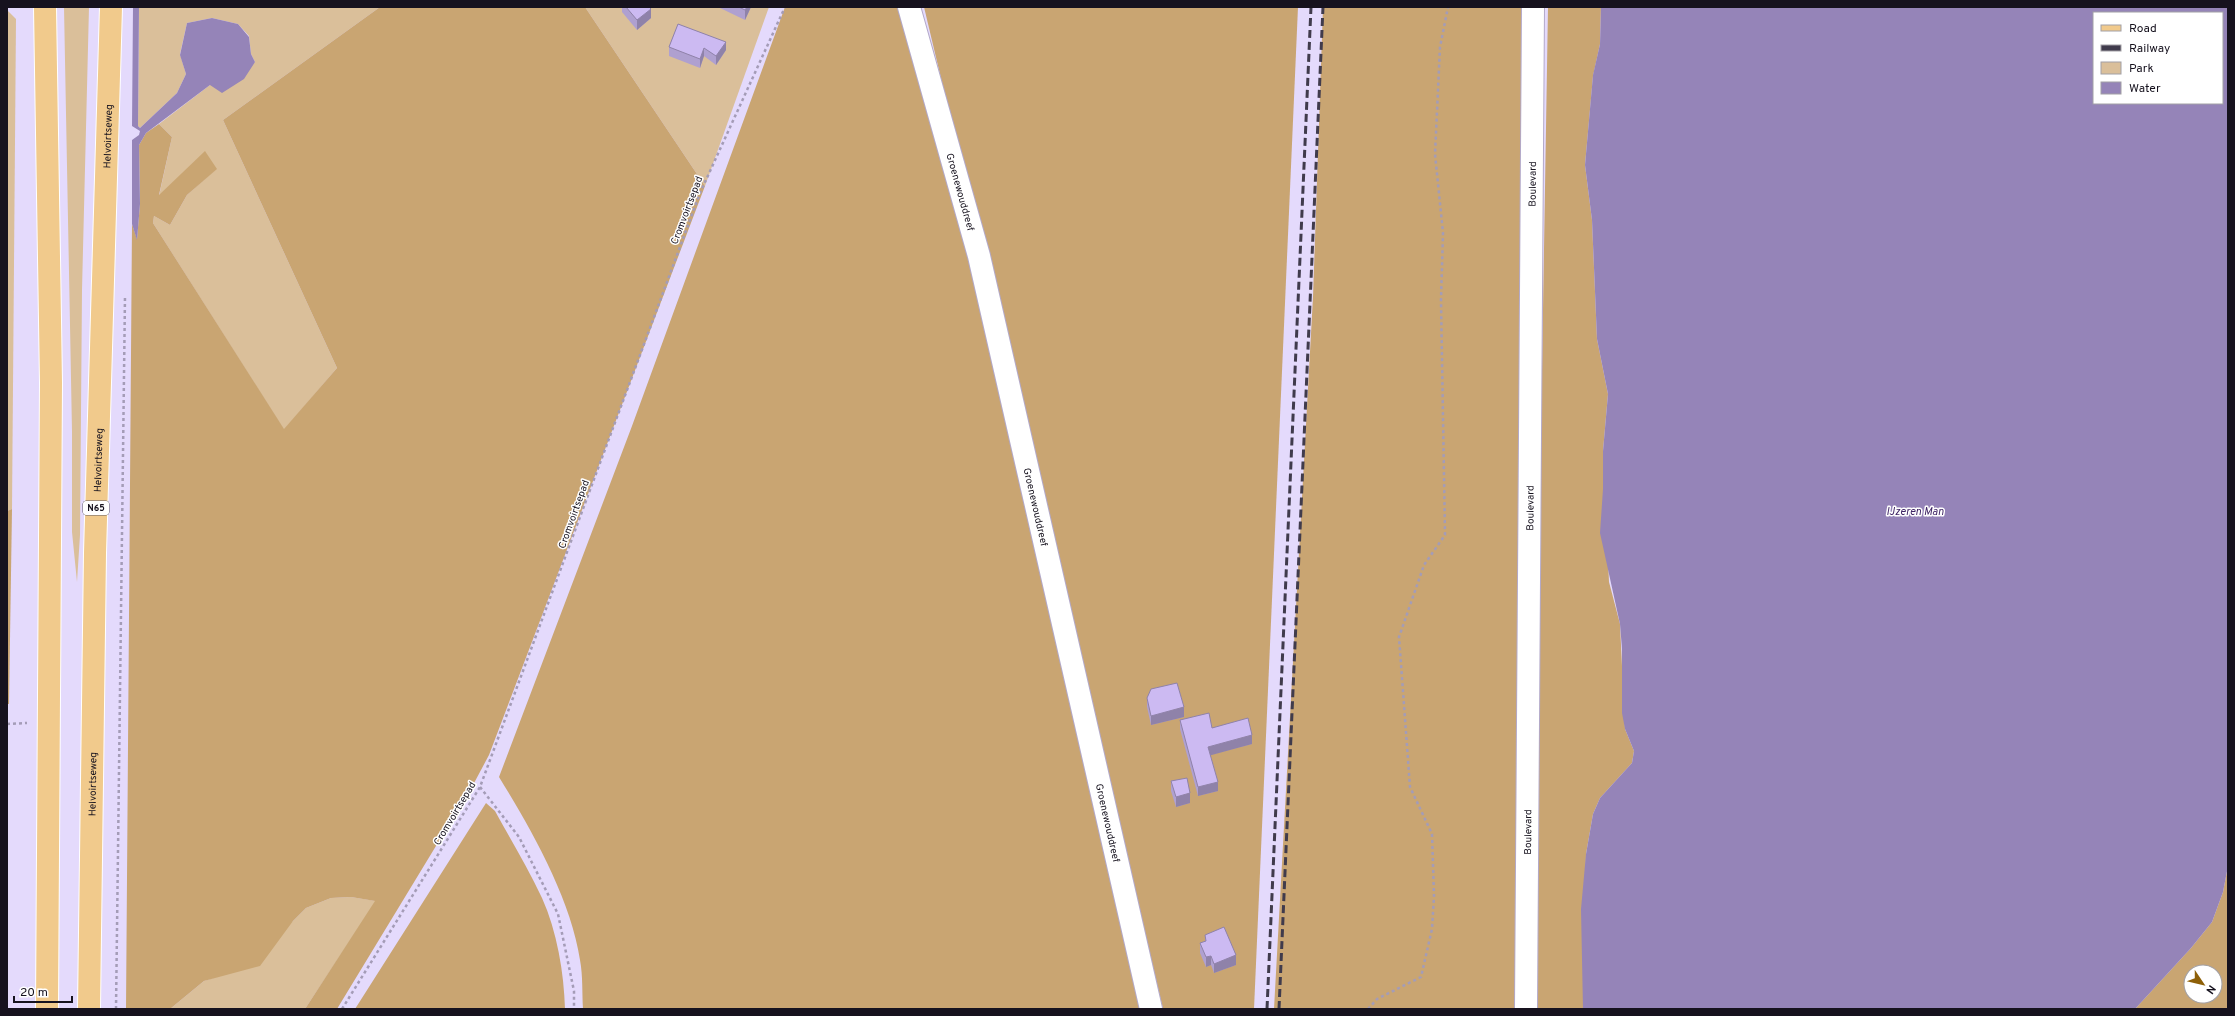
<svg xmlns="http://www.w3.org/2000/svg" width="2235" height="1016" viewBox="0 0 2235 1016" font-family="Overpass,sans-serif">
<rect width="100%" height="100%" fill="#e4dafc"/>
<g fill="#dabf9a">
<path d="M64,7h25l-7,283 -2,245 -3,47 -5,-50v-101z"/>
<path d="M139,7h241l-157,113 114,248 -53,62 -131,-207 1,-7 16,9 17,-30 29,-26 -11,-17 -46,44 13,-59 -13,-13 51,-39 45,-23 -4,-8 -2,-18 -11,-12 -26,-6 -25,5 -7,31 6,20 -9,19 -37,35 -2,-2z"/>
<path d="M585,7h184l-64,179z"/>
<path d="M7,10l9,9 -4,490 -5,2z"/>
<path d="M351,897l25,4 -71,108h-135l34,-28 21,-7 68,-53 13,-13 25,-10z"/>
</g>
<g fill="#c9a572" fill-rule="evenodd">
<path d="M380,7h205l120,179 -216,569 -16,30 -136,224h-32l70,-108 -24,-4 -20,1 -25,10 -13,13 -33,45 -56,15 -34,28h-44l6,-785 5,15 3,-35 -1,-59 7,-12 13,-9 13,13 -13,58 46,-44 12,18 -30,26 -17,30 -16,-9 -1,7 131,206 53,-61 -114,-248z"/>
<path d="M785,7h125l234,1002h-561c-1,-16 0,-33 -3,-49 -9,-61 -49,-131 -81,-183l133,-351z"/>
<path d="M924,7h374l-44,1002h-91z"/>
<path d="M1323,7h201l-9,1002h-241l39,-712z"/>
<path d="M1548,7h53l-1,37 -7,32 -8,89 7,55 5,119 11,55 -5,57 6,131 11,42 5,105 9,22 -2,12 -32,35 -7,16 -7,40 -3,155h-46l2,-457z"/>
<path d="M12,509l-3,195h-2v-193z"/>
<path d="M486,803l9,8c16,29 33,57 47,87 15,33 22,75 23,111h-210z"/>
<path d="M2228,866v143h-93l56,-61 21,-26 11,-30zM2191,972h24v24h-24z"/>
</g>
<g fill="#9584b8" fill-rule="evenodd">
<path d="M133,7h6l-1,119 2,2 37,-35 9,-19 -6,-19 7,-32 25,-5 26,6 11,13 2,17 4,8 -11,17 -22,14 -12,-8 -64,48 -7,12 1,59 -3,36 -5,-16v-84l7,-5 1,-4 -8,-5z"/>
<path d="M1601,7h627v859l-5,26 -11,30 -21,26 -56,61h-552l-2,-100 5,-55 7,-40 7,-16 32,-35 2,-12 -9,-22 -3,-16v-64l-2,-25 -20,-91 3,-44v-38l5,-57 -11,-55 -5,-119 -7,-55 8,-90 7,-31zM2094,13h128v90h-128z"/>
</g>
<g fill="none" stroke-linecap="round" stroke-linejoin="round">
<g stroke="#b3a9c9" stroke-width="24">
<g id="minor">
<path id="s1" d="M909,7l70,249 172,753"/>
<path id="s2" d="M1526,1009l7,-1002"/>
</g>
</g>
<g stroke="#fff" stroke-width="24">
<g id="primary">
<path d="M45,7l6,376 -4,626"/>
<path id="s3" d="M89,1009l6,-456 16,-546"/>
</g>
</g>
<g stroke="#a49cb7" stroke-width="2.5" stroke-dasharray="3 3" stroke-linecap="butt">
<path d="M7,724l20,-1"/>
<path d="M480,787l39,50 39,77 16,77v18"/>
<path d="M116,1009l9,-713"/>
<path d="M342,1009l138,-222 220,-594 85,-186"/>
<path d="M1368,1009l9,-10 44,-22 11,-48 2,-33 -2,-62 -22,-47 -11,-150 25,-72 21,-30 -4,-235 2,-67 -8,-79 5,-107 8,-40"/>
</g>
<use href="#minor" stroke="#fff" stroke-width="22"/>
<use href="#primary" stroke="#f1ca8c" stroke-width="22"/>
<g stroke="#403b4c" stroke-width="3" stroke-dasharray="8 4" stroke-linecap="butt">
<path d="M1267,1009l44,-1002"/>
<path d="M1279,1009l44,-1002"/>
</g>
</g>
<g fill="#afa0d0">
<path d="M622,7h27l2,11 -14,12 -15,-18z"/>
<path d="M718,7h33l-6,13z"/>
<path d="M678,24l48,26 -10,15 -12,-9 -4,12 -31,-12v-9z"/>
<path d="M1147,698l37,19 -33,8 -4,-18z"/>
<path d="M1180,720l72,24 -42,11 8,36 -20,5 -18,-67z"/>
<path d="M1171,781l19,22 -14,4 -5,-16z"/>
<path d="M1205,935l31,30 -22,8 -3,-8 -5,2 -6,-14v-10l5,-2z"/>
</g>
<g fill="#8f82a9">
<path d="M747,7h4l-6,13v-10z"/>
<path d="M651,9v9l-14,12v-10z"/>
<path d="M726,42v8l-10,15v-9z"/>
<path d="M704,48v8l-4,12v-9z"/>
<path d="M1184,707v10l-33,8v-9z"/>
<path d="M1252,735v9l-44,12v-9z"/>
<path d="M1218,782v9l-20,5v-9z"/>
<path d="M1190,793v10l-14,4v-10z"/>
<path d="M1236,955v10l-22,8v-9z"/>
<path d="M1211,956v9l-5,2v-10z"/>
</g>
<g fill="#ccbaf2" stroke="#8f82a9">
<path d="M626,7h23l2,2 -14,11z"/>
<path d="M739,7h8l-2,3z"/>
<path d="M678,24l48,18 -10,14 -12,-8 -4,11 -31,-12z"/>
<path d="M1177,683l7,24 -33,9 -4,-18 4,-9z"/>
<path d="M1209,713l3,15 36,-10 4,17 -44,12 10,35 -20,5 -18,-67z"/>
<path d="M1187,778l3,15 -14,4 -5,-16z"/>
<path d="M1224,927l12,28 -22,9 -3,-8 -5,1 -6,-14 6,-2 -1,-6z"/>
</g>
<g text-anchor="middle" stroke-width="3" stroke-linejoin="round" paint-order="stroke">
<rect fill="#fff" stroke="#5c5962" stroke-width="1" x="83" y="501" width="26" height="14" rx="3"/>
<g font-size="9" font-weight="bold" fill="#16121e">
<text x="96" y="511">N65</text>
</g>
<g font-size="10" fill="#16121e" stroke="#fff">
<text dy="4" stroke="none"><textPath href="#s3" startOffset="873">Helvoirtseweg</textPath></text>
<text dy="4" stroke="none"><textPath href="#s2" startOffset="825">Boulevard</textPath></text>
<text dy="4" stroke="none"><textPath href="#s1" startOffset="192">Groenewouddreef</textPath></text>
<text transform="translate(686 210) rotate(-69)" y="4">Cromvoirtsepad</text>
<text dy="4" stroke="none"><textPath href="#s3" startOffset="549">Helvoirtseweg</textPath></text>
<text dy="4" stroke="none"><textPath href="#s1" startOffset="516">Groenewouddreef</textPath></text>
<text dy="4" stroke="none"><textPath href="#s2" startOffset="501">Boulevard</textPath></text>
<text transform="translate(573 514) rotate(-70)" y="4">Cromvoirtsepad</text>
<text dy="4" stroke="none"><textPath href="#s3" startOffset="225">Helvoirtseweg</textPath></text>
<text transform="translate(454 813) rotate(-59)" y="4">Cromvoirtsepad</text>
<text dy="4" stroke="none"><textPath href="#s1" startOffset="840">Groenewouddreef</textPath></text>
<text dy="4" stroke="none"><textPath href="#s2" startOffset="177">Boulevard</textPath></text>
</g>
<g font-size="11" font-style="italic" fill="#402666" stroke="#fff">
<text x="1915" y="515">IJzeren Man</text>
</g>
</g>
<rect width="2235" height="1016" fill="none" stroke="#16121e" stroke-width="16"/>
<rect x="2093" y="12" width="130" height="92" fill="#ffffff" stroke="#a2a0a5"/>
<rect x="2101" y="25" width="20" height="6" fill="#f1ca8c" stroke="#a2a0a5"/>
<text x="2129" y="32" font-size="12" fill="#16121e">Road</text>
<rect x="2101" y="45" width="20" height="6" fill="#403b4c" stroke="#a2a0a5"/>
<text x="2129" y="52" font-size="12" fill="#16121e">Railway</text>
<rect x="2101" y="62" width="20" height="12" fill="#dabf9a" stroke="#a2a0a5"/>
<text x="2129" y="72" font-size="12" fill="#16121e">Park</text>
<rect x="2101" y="82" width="20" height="12" fill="#9584b8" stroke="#a2a0a5"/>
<text x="2129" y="92" font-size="12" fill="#16121e">Water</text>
<g transform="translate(2203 984) rotate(125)"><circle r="19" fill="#ffffff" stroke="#a2a0a5"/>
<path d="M0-3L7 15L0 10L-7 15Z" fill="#8e6008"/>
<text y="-6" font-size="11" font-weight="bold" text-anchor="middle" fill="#16121e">N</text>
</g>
<path d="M14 996v6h58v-6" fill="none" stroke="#16121e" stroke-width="2"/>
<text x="20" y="996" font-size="12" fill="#16121e" stroke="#ffffff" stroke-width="3" paint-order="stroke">20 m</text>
</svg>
